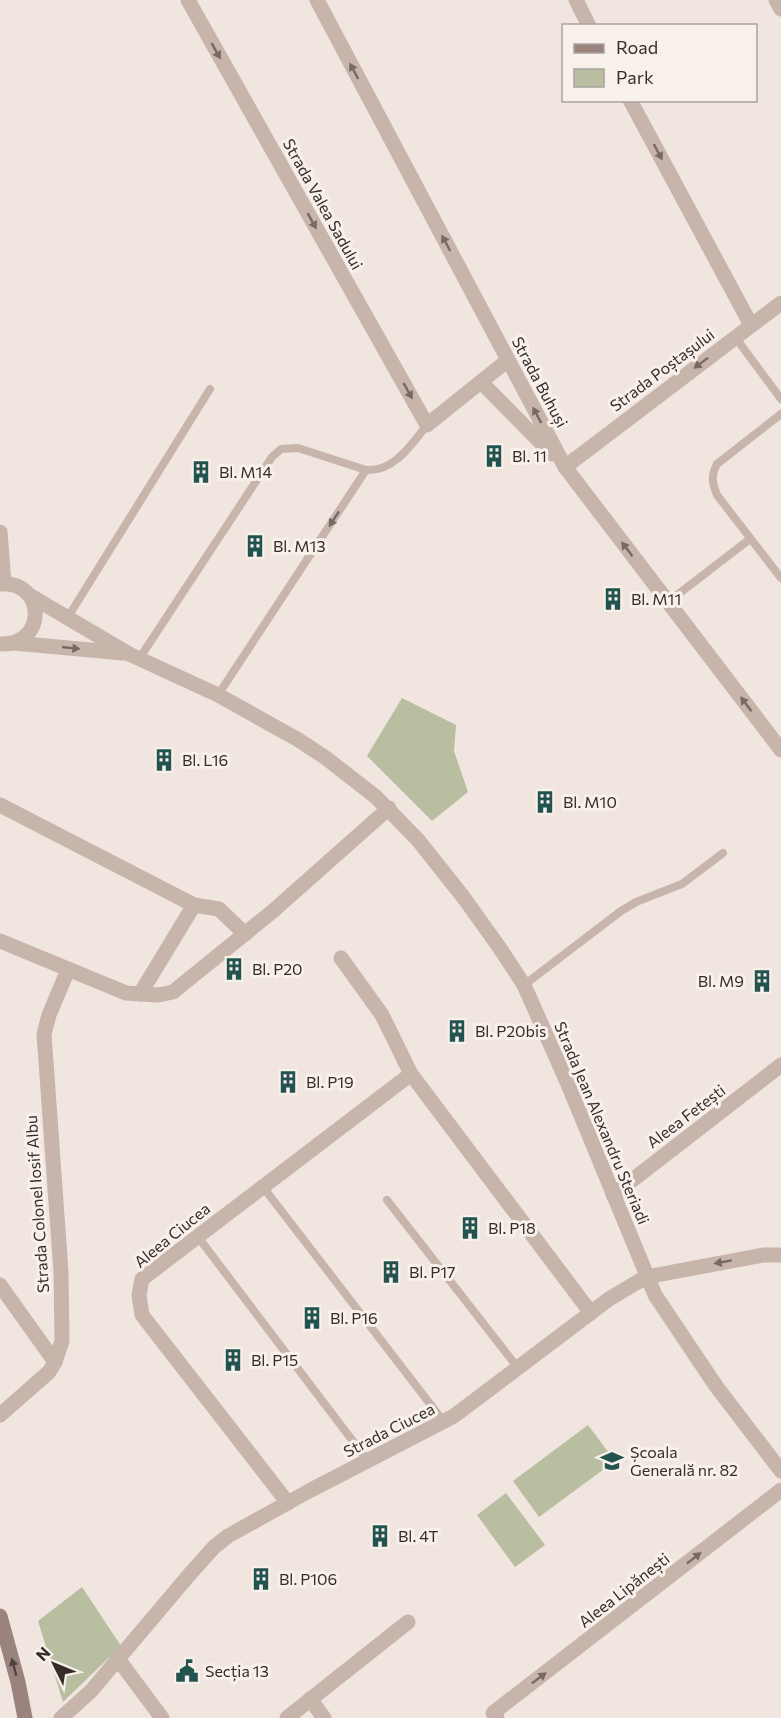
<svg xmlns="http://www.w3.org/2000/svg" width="781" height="1718" viewBox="0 0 781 1718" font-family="Commissioner,sans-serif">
<rect width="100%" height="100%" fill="#f0e5df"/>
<g fill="#b9bea0">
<path d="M402,698l54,27 -2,26 14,41 -36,29 -65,-65z"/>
<path d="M588,1425l27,36 -76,56 -26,-36z"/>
<path d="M506,1493l39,52 -30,22 -38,-52z"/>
<path d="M82,1587l39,59 -58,56 -25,-81z"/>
</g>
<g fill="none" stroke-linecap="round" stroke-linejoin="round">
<g stroke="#c7b4ab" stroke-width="8">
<path d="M735,337l46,62"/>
<path d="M781,414l-64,50c-6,11 -5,19 0,31l64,83"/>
<path d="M668,602l82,-63"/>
<path d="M68,617l142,-228"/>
<path d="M139,659l133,-202 9,-8 17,-1 68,22c28,2 45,-25 61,-45"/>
<path d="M218,695l148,-225"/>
<path d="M524,985l97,-74 15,-9 46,-18 41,-31"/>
<path d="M263,1187l181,235"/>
<path d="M387,1200l131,168"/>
<path d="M198,1237l170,224"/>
</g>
<g stroke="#c7b4ab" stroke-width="15">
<path d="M188,0l239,425 81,-65"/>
<path d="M317,0l248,467 216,283"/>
<path d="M576,0l13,26"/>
<path d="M776,0l5,9"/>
<path d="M630,100l121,225"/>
<path d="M481,382l71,72"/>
<path d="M565,467l216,-164"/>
<path d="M0,532l4,51"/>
<path d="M0,584c46,-4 48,62 0,60"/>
<path d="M29,595l100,59 89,41 79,44 29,19 50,39 42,43 46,58 35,49 25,38 43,97 88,213 61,91 65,85"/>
<path d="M14,643l109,10"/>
<path d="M0,805l194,100 25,4 26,25"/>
<path d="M0,941l126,52 32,2 15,-3 100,-81 116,-103"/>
<path d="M341,958l41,57 29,59 180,239"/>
<path d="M140,994l54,-89"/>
<path d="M613,1195l168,-130"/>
<path d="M0,1285l55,77"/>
<path d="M0,1415l49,-43 6,-10 7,-21 -1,-69 -17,-238 5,-19 19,-45"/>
<path d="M288,1503l-146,-188 -3,-20 3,-16 269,-205"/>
<path d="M118,1659l44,59"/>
<path d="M310,1699l14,19"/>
<path d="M61,1718l30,-27 98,-116 25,-28 14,-11 81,-45 145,-75 155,-117 37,-22 117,-22h18"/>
<path d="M287,1718l121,-96"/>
<path d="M497,1718l-4,-5 288,-223"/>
</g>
<path stroke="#9b837d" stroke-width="15" d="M0,1616l18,66 7,36"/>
</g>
<defs><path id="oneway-solid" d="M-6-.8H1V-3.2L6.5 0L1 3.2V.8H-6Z" transform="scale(1.5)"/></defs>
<g fill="#776964">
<use href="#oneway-solid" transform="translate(216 51) rotate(61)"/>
<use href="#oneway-solid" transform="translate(354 71) rotate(-118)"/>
<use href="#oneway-solid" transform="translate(658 152) rotate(62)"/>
<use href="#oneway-solid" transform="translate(312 221) rotate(61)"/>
<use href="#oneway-solid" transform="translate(446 243) rotate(-118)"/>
<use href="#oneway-solid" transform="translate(701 363) rotate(143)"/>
<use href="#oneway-solid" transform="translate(408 391) rotate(61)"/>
<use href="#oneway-solid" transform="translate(537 415) rotate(-118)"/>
<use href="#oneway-solid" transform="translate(334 519) rotate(123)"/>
<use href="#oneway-solid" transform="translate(627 549) rotate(-127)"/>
<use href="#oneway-solid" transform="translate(71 648) rotate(6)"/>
<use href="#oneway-solid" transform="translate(746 704) rotate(-127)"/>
<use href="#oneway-solid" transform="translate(723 1262) rotate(170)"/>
<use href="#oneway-solid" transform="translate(694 1558) rotate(-38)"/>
<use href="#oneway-solid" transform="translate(539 1678) rotate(-37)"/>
</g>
<use fill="#4f423f" href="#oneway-solid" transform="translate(14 1667) rotate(-105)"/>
<defs>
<g id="building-bare" transform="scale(1.8)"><path d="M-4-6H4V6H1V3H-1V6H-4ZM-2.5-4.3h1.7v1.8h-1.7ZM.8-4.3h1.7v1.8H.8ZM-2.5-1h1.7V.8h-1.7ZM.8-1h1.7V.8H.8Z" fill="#23534f" stroke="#f8f0eb" stroke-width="2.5" paint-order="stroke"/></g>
<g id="school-bare" transform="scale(1.8)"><path d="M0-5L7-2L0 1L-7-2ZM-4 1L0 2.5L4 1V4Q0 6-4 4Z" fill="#23534f" stroke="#f8f0eb" stroke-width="2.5" paint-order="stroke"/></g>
<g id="civic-bare" transform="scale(1.8)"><path d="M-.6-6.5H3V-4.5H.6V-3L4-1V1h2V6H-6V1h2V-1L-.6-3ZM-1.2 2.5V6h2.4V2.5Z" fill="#23534f" stroke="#f8f0eb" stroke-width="2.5" paint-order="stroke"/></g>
</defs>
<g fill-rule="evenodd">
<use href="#building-bare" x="494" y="456"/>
<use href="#building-bare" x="201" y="472"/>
<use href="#building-bare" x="255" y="546"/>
<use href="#building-bare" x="613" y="599"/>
<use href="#building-bare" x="164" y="760"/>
<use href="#building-bare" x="545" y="802"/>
<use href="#building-bare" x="234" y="969"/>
<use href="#building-bare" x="762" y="981"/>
<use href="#building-bare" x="457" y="1031"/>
<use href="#building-bare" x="288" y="1082"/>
<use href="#building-bare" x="470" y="1228"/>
<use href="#building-bare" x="391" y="1272"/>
<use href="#building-bare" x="312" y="1318"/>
<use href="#building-bare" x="233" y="1360"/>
<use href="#school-bare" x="612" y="1461"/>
<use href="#building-bare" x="380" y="1536"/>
<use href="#building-bare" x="261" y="1579"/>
<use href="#civic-bare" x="187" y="1671"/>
</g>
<g text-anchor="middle" stroke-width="6" stroke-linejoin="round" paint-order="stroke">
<g font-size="16" fill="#362c2a" stroke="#f8f0eb">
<text transform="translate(323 204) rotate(61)" y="6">Strada Valea Sadului</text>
<text transform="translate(662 370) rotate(-37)" y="6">Strada Poștașului</text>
<text transform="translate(540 382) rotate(62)" y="6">Strada Buhuși</text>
<text transform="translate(686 1116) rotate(-37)" y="6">Aleea Fetești</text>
<text transform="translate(602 1123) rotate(67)" y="6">Strada Jean Alexandru Steriadi</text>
<text transform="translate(37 1204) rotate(-94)" y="6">Strada Colonel Iosif Albu</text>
<text transform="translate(172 1235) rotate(-39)" y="6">Aleea Ciucea</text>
<text transform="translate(389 1430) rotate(-27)" y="6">Strada Ciucea</text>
<text transform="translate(624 1590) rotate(-38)" y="6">Aleea Lipănești</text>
</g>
<g font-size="16" fill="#362c2a" stroke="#f8f0eb" text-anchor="start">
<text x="512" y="462">Bl. 11</text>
<text x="219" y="478">Bl. M14</text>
<text x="273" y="552">Bl. M13</text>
<text x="631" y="605">Bl. M11</text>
<text x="182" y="766">Bl. L16</text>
<text x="563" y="808">Bl. M10</text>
<text x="252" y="975">Bl. P20</text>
<text x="744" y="987" text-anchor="end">Bl. M9</text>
<text x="475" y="1037">Bl. P20bis</text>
<text x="306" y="1088">Bl. P19</text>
<text x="488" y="1234">Bl. P18</text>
<text x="409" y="1278">Bl. P17</text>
<text x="330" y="1324">Bl. P16</text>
<text x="251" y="1366">Bl. P15</text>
<text x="630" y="1458">Școala<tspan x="630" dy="18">Generală nr. 82</tspan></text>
<text x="398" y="1542">Bl. 4T</text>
<text x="279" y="1585">Bl. P106</text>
<text x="205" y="1677">Secția 13</text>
</g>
</g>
<rect x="562" y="24" width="195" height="78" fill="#f8f0eb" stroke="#aaa29e" stroke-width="1.5"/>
<rect x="574" y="44" width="30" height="9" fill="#9b837d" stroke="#aaa29e" stroke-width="1.5"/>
<text x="616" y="54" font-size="18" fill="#362c2a">Road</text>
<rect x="574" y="69" width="30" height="18" fill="#b9bea0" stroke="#aaa29e" stroke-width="1.5"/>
<text x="616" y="84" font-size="18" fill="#362c2a">Park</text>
<g transform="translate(54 1664) rotate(313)" stroke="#f8f0eb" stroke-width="4.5" paint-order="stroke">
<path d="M0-4.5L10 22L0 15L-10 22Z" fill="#362c2a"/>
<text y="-9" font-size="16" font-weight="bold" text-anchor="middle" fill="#362c2a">N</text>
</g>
</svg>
